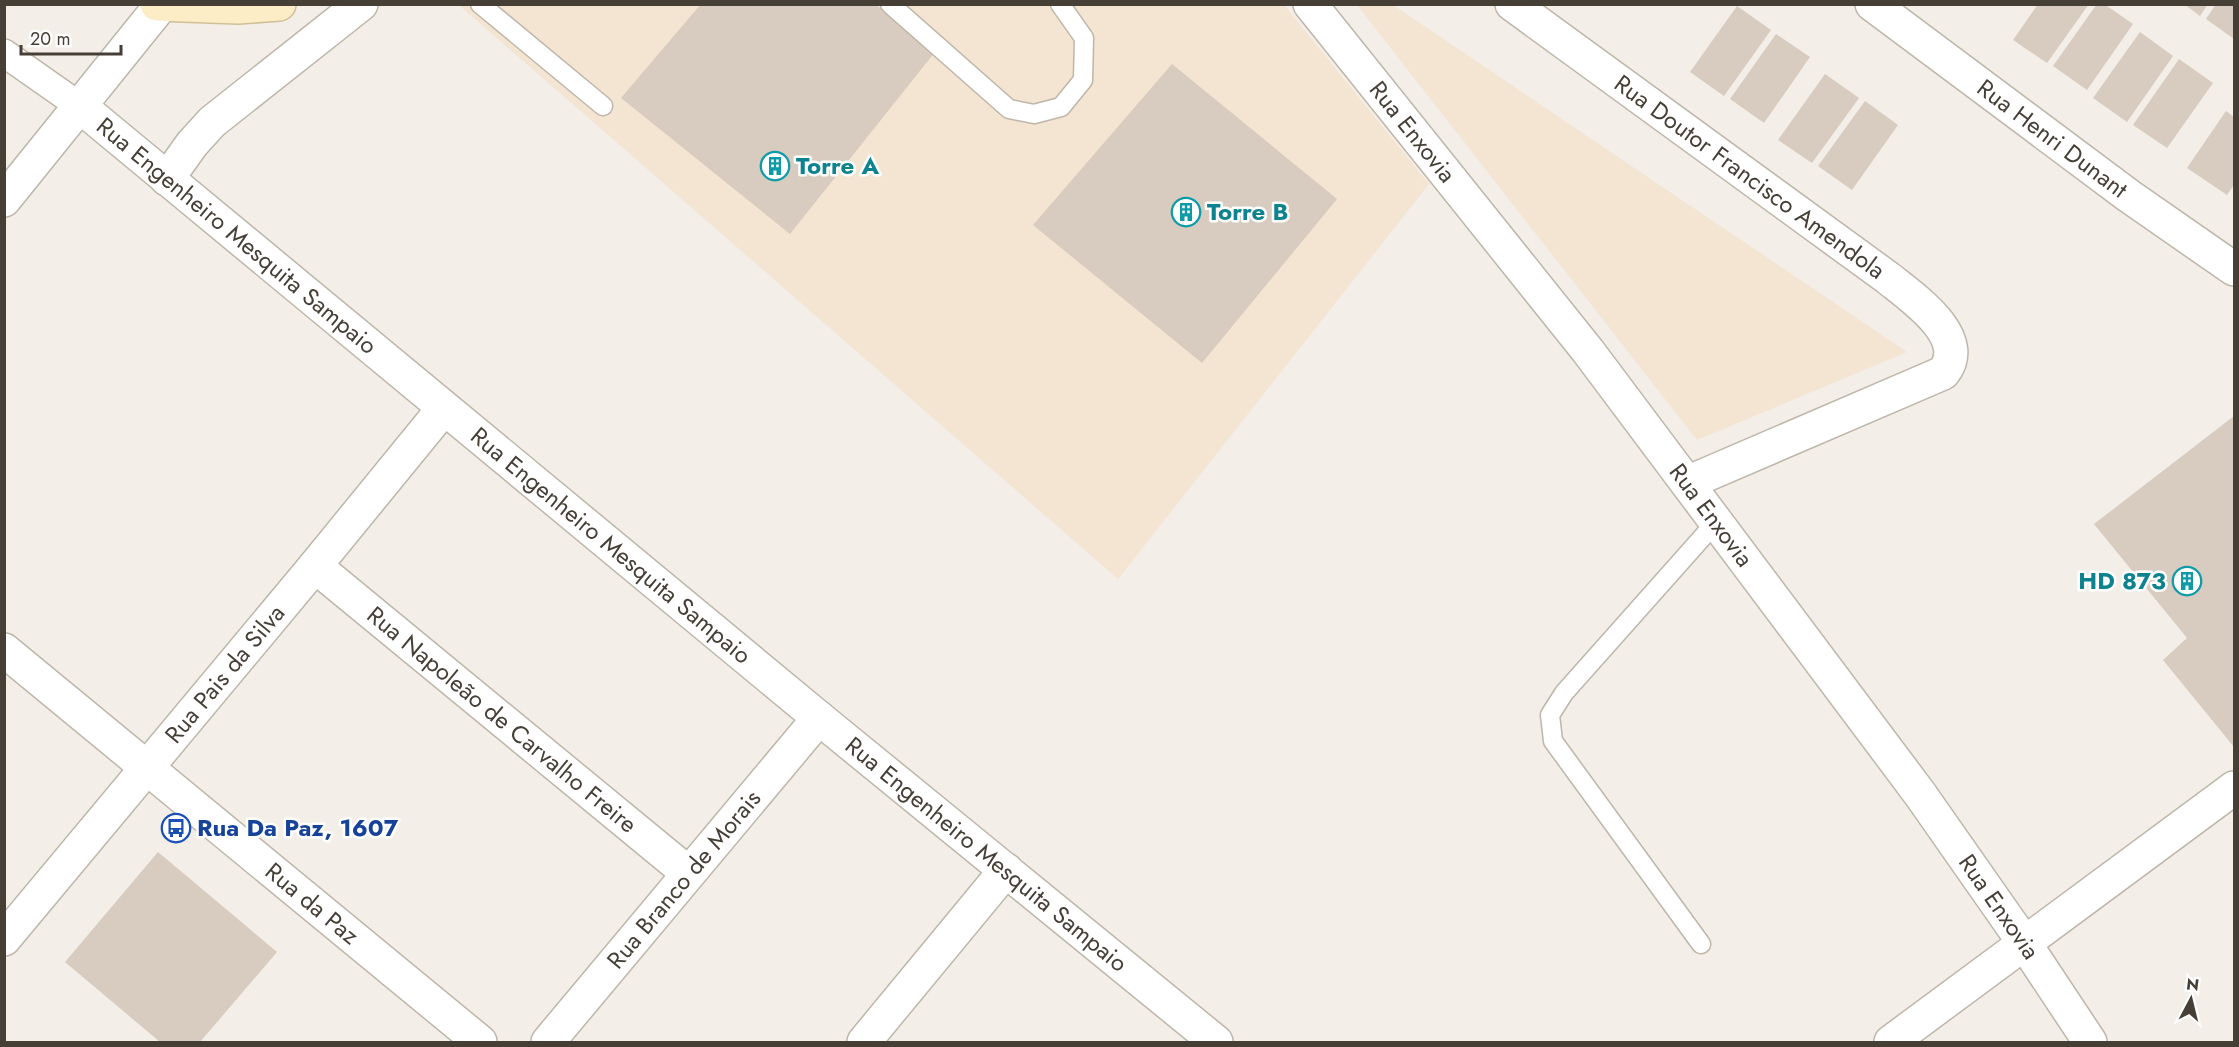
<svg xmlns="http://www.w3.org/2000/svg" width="2239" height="1047" viewBox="0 0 2239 1047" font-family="Jost,sans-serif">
<rect width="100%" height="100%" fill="#f3eee7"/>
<g fill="#f4e4d2">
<path d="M465,4l819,1 145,179 -311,395 -658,-573z"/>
<path d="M1357,5h36l514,347 -210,88z"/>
</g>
<g fill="#d7ccbf">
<path d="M701,4h174l60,48 -145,182 -169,-136z"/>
<path d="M2038,4h51l-42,59 -34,-23z"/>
<path d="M2097,4h7l29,20 -46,66 -34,-24z"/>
<path d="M2184,4h24l-8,12z"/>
<path d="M2216,4h18v35l-28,-20z"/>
<path d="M1737,6l34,24 -47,66 -34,-24z"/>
<path d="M2140,32l33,24 -46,66 -34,-24z"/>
<path d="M1776,34l34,23 -46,66 -34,-24z"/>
<path d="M2179,59l34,24 -46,65 -34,-23z"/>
<path d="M1172,64l165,135 -135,164 -169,-138z"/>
<path d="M1825,74l34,24 -47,65 -34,-23z"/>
<path d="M1865,101l33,24 -46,65 -34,-24z"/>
<path d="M2226,111l8,6v68l-7,10 -40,-27z"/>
<path d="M2234,416v331l-71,-87 24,-22 -93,-114z"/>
<path d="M158,852l119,100 -77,90h-40l-95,-80z"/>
</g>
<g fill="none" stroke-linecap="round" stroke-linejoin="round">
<g stroke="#beb6a9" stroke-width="21">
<g id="service">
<path d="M480,4l123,102"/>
<path d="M890,4l119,105 25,5 27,-7 22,-27 1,-42 -24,-34"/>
<path d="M1701,944l-148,-203 -3,-26 14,-22 152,-171"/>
</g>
</g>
<g stroke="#beb6a9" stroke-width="30">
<path id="pedestrian" d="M4,53l77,54"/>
</g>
<g stroke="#beb6a9" stroke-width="36">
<g id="minor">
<path id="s1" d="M1310,4l278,347 332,443 105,150 65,98"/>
<path id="s2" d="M1512,4l376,274c25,20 84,60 55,95l-256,110"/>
<path id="s3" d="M1872,4l257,192 105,73"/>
<path id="s4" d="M81,107l738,611 397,324"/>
<path d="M167,179l25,-35 20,-22 149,-118"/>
<path d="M4,200l158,-196"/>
<path id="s5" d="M315,566l373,307"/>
<path id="s6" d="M4,650l476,392"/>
<path id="s7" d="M4,939l311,-373 129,-158"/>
<path id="s8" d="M548,1042l271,-324"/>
<path d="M864,1042l142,-172"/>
<path d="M1891,1042l343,-254"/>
</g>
</g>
<g stroke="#d1bf98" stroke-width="36">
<path id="secondary" d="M157,4l81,3 41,-3"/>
</g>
<use href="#service" stroke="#fff" stroke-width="18"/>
<use href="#pedestrian" stroke="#fff" stroke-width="27"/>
<use href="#minor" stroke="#fff" stroke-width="33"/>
<use href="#secondary" stroke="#fcedc7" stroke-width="33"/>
</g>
<defs>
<g id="building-ring" transform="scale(1.5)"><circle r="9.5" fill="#fff" stroke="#0f9aa8" stroke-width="1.5"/><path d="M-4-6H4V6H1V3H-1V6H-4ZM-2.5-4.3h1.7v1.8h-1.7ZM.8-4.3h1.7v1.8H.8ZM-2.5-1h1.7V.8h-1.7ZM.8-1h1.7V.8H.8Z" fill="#0f9aa8"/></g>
<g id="bus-ring" transform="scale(1.5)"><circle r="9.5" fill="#fff" stroke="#1a4fb4" stroke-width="1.5"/><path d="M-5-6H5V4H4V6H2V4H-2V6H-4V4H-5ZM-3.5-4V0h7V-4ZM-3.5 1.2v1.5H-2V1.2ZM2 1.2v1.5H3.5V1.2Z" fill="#1a4fb4"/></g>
</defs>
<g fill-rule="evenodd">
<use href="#building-ring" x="775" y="166"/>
<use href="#building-ring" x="1186" y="212"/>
<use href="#building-ring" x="2187" y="581"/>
<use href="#bus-ring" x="176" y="828"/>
</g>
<g text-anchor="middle" stroke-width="5" stroke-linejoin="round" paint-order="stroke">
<g font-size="24" fill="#453f36" stroke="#fff">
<text dy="8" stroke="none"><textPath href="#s1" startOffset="164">Rua Enxovia</textPath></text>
<text dy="8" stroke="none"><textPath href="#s3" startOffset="225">Rua Henri Dunant</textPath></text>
<text dy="8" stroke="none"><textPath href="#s2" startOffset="294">Rua Doutor Francisco Amendola</textPath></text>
<text dy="8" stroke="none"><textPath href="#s4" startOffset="202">Rua Engenheiro Mesquita Sampaio</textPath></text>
<text dy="8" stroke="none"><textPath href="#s1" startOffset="650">Rua Enxovia</textPath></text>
<text dy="8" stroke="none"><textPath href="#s4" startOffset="688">Rua Engenheiro Mesquita Sampaio</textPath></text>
<text dy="8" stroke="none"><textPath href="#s7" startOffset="345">Rua Pais da Silva</textPath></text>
<text dy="8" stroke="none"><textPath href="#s5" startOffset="242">Rua Napoleão de Carvalho Freire</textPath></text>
<text dy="8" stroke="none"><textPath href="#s4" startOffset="1174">Rua Engenheiro Mesquita Sampaio</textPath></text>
<text dy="8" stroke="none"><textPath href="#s8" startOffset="212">Rua Branco de Morais</textPath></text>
<text dy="8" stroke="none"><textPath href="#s6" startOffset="399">Rua da Paz</textPath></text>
<text dy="8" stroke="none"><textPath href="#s1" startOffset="1136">Rua Enxovia</textPath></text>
</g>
<g font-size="24" font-weight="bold" fill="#0d838f" stroke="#fff" text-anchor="start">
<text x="796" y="174">Torre A</text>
<text x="1207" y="220">Torre B</text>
<text x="2166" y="589" text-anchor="end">HD 873</text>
</g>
<g font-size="24" font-weight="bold" fill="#164399" stroke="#fff" text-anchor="start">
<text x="197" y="836">Rua Da Paz, 1607</text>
</g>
</g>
<rect width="2239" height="1047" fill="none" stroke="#453f36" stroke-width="12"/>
<g transform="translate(2191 999) rotate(7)" stroke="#ffffff" stroke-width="4.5" paint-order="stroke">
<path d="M0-4.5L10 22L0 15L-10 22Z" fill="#453f36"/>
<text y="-9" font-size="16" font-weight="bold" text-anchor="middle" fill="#453f36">N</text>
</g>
<path d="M21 45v9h100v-9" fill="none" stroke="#453f36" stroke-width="3"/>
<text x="30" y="45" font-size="18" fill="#453f36" stroke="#ffffff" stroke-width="4.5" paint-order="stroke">20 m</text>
</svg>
